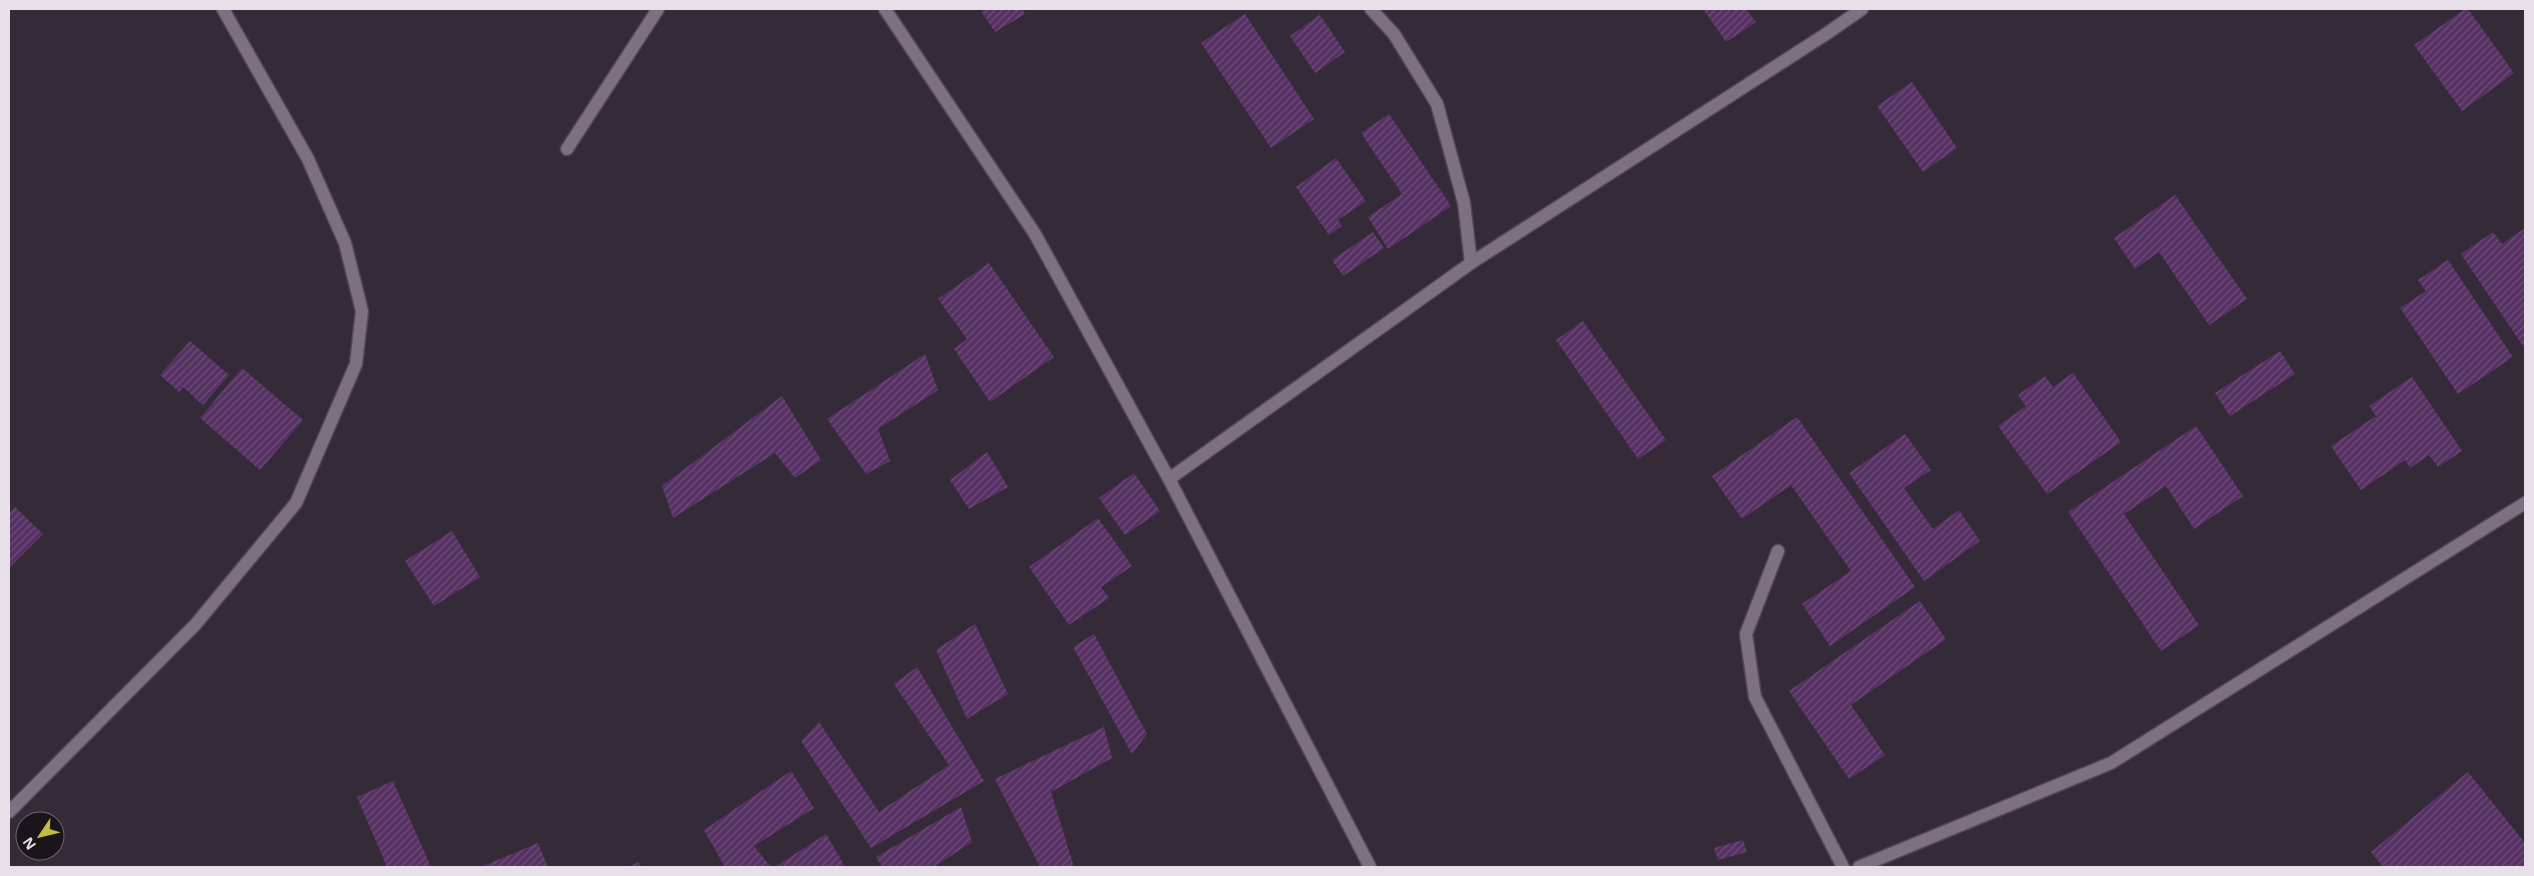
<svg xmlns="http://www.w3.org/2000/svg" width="2534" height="876" viewBox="0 0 2534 876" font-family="'Noto Sans',sans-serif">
<defs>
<pattern id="building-hatch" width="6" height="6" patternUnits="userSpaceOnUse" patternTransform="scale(1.25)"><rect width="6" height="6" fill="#573164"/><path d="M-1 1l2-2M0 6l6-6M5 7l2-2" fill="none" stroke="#6f4f7a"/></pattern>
</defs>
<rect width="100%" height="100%" fill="#352b38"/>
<g fill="url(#building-hatch)">
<path d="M985,9h37l3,5 -30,18 -14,-21z"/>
<path d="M1703,9h43l10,13 -30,20z"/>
<path d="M2465,9h3l46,64 -52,38 -48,-66z"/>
<path d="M1245,14l69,105 -43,29 -70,-105z"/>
<path d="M1320,15l25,37 -30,21 -25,-37z"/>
<path d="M1912,82l45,66 -34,24 -46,-66z"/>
<path d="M1389,114l62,92 -63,43 -20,-32 34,-23 -41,-61z"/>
<path d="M1336,158l30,43 -28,19 4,6 -13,9 -33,-48z"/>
<path d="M2175,195l72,104 -38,26 -50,-73 -24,17 -21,-31z"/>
<path d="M2525,228v121l-64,-95 32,-22 9,12z"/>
<path d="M1373,232l11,16 -41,28 -11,-16z"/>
<path d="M2448,260l65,97 -55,37 -58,-86 26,-17 -8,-11z"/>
<path d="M989,263l65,94 -64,45 -36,-53 13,-10 -29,-40z"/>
<path d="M1583,321l83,119 -28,19 -82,-119z"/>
<path d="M190,341l39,34 -26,30 -20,-18 -4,5 -19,-17z"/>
<path d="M2280,351l15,23 -65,42 -15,-23z"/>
<path d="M925,354l13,36 -60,39 12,32 -24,13 -39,-55z"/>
<path d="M242,368l61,52 -43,50 -60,-52z"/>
<path d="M2073,373l48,69 -74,52 -49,-68 28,-20 -8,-11 27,-19 8,11z"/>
<path d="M2412,377l50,74 -24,16 -9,-12 -19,13 -5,-8 -44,30 -30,-44 45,-30 -7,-10z"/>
<path d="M782,396l39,64 -26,18 -20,-25 -102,65 -11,-32z"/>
<path d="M1797,417l118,170 -85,59 -28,-42 49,-33 -60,-86 -49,34 -30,-43z"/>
<path d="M2196,426l47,70 -49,33 -28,-43 -42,28 75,111 -38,26 -93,-139z"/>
<path d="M1905,434l26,36 -27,18 29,41 26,-19 21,31 -56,40 -75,-108z"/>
<path d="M987,452l21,35 -39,22 -19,-29z"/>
<path d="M1134,473l26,38 -35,24 -26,-37z"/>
<path d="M15,507l28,27 -34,34v-55z"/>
<path d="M1098,518l34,48 -31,21 8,11 -40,27 -40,-58z"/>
<path d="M452,531l28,46 -46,29 -29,-45z"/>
<path d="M1920,601l26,38 -95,66 34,50 -36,24 -60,-88z"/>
<path d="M975,624l33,70 -41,25 -31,-69z"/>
<path d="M1094,634l53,100 -15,20 -59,-107z"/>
<path d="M917,667l67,114 -113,67 -70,-107 18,-19 60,90 70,-47 -55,-81z"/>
<path d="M1104,727l8,31 -61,34 23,75h-34l-45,-88z"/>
<path d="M791,771l23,37 -60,38 17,21h-46l-21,-37z"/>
<path d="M2468,772l57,71v24h-142l-12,-15z"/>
<path d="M393,781l38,86h-44l-30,-70z"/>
<path d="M961,807l11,35 -38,25h-52l-6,-10z"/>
<path d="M826,834l18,31 -2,2h-67z"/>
<path d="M1743,840l4,12 -29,8 -4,-12z"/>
<path d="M538,843l10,24h-67z"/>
<path d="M639,862l2,5h-13z"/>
</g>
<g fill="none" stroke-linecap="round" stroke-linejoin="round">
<g stroke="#514854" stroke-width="15">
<path id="service" d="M1778,551l-32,83 9,63 88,170"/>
</g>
<g stroke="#514854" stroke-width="15">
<g id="minor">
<path d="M885,9l150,225 134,245 201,388"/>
<path d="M1371,9l23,25 43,70 27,99 7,60"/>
<path d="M567,149l91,-140"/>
<path d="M1169,479l302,-216 355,-229 36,-25"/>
<path d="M9,812l186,-187 101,-122 60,-139 6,-53 -17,-68 -37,-84 -85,-150"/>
<path d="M1859,867l252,-104 414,-260"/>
</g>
</g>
<use href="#service" stroke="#7d7181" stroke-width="12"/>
<use href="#minor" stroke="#7d7181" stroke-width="12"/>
</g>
<rect width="2534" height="876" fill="none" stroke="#e7e0e9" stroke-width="20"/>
<g transform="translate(40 836) rotate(235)"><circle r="24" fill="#1a151b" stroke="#6c666d"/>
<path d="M0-4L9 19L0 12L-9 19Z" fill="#c3bd3f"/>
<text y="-8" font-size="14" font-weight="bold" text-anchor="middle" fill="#e7e0e9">N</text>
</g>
</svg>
